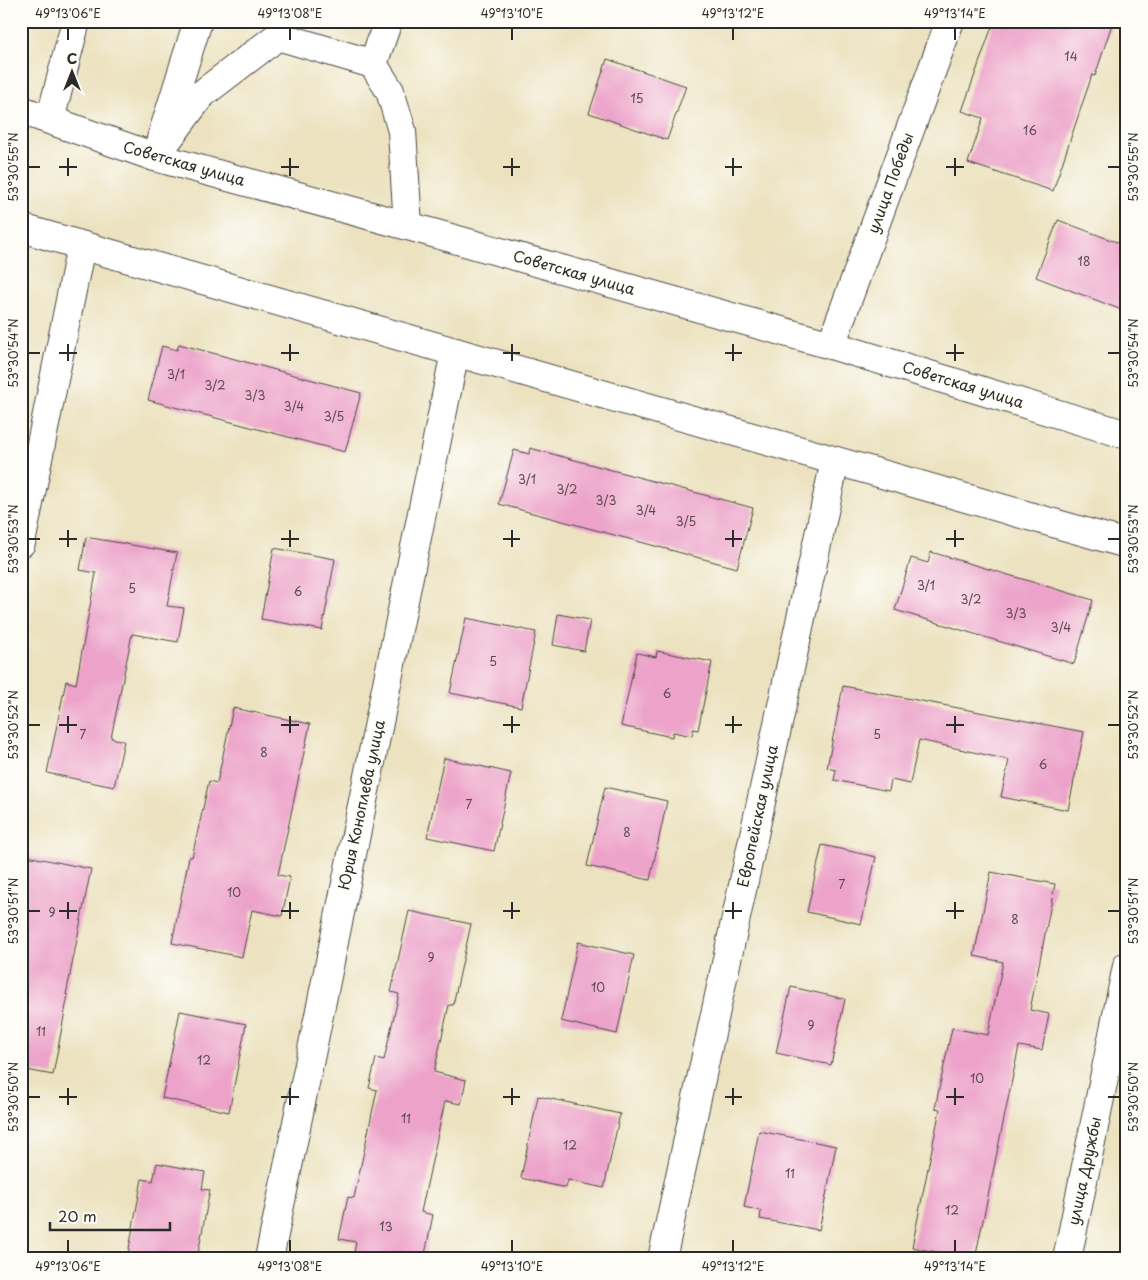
<svg xmlns="http://www.w3.org/2000/svg" width="1148" height="1280" viewBox="0 0 1148 1280" font-family="'Playpen Sans',sans-serif">
<rect width="100%" height="100%" fill="#fdfcf7"/>
<filter id="ink" filterUnits="userSpaceOnUse"><feTurbulence type="fractalNoise" baseFrequency=".02" numOctaves="2"/><feDisplacementMap in="SourceGraphic" scale="10" xChannelSelector="R" yChannelSelector="G"/><feConvolveMatrix kernelMatrix="1 2 1 2 8 2 1 2 1" color-interpolation-filters="sRGB"/></filter>
<filter id="wash" filterUnits="userSpaceOnUse"><feTurbulence type="fractalNoise" baseFrequency=".0096" numOctaves="4" result="noise"/><feDisplacementMap in="SourceGraphic" scale="20" xChannelSelector="R" yChannelSelector="G"/><feGaussianBlur stdDeviation="1.12" result="paint"/><feColorMatrix in="noise" values="0 0 0 0 0 0 0 0 0 0 0 0 0 0 0 0 0 1.4 0 .05"/><feComposite in="paint" operator="in"/></filter>
<g filter="url(#wash)">
<rect width="100%" height="100%" fill="#ece2c0"/>
<g id="blocks">
<g fill="#eca2c9">
<path d="M994,21h119l-18,55 -3,-1 -39,116 -85,-28 15,-45 -21,-7z"/>
<path d="M607,59l79,27 -19,54 -78,-27z"/>
<path d="M1058,220l69,26v66l-91,-35z"/>
<path d="M179,344l182,49 -16,59 -197,-52 14,-54 15,4z"/>
<path d="M530,448l223,60 -16,60 -238,-64 15,-54 15,4z"/>
<path d="M86,537l91,16 -10,53 17,2 -6,34 -46,-8 -21,104 13,3 -10,46 -67,-14 19,-92 10,3 20,-111 -16,-3z"/>
<path d="M274,548l61,11 -13,71 -61,-11z"/>
<path d="M931,552l162,48 -19,64 -179,-54 16,-52 17,5z"/>
<path d="M558,614l32,6 -6,31 -31,-6z"/>
<path d="M466,618l70,14 -15,75 -71,-14z"/>
<path d="M657,651l55,11 -14,68 -5,-1 -1,7 -19,-4 -1,5 -51,-11 16,-73 19,4z"/>
<path d="M843,686l241,46 -16,78 -67,-13 8,-37 -90,-20 -9,44 -19,-4 -2,11 -55,-11 2,-10 -9,-2z"/>
<path d="M233,708l77,16 -32,151 12,2 -8,39 -30,-6 -10,47 -70,-14 17,-86h3l17,-76 8,2z"/>
<path d="M444,758l67,15 -17,78 -67,-14z"/>
<path d="M605,787l62,14 -17,79 -63,-14z"/>
<path d="M822,845l54,12 -15,67 -54,-12z"/>
<path d="M27,856l64,13 -25,126h2l-15,80 -32,-6v-181z"/>
<path d="M991,872l64,12 -25,126 19,4 -7,36 -23,-4 -44,213h-5l-58,-12 28,-138 -5,-1 17,-80 36,7 15,-73 -29,-6z"/>
<path d="M409,911l62,13 -18,81h-4l-15,67 32,8 -5,24 -16,-3 -24,111 12,3 -9,44h-71l3,-17 -17,-3 9,-42 6,1 23,-108 -8,-2 7,-30 8,2 15,-66 -8,-2z"/>
<path d="M578,942l56,13 -17,79 -56,-13z"/>
<path d="M791,987l54,12 -14,66 -55,-12z"/>
<path d="M180,1011l66,13 -17,88 -67,-14z"/>
<path d="M538,1096l82,18 -16,74 -36,-8 -2,8 -45,-10z"/>
<path d="M759,1131l77,15 -17,84 -59,-11 1,-8 -17,-4z"/>
<path d="M157,1163l48,9 -3,17 8,1 -13,69h-42l-27,-5 14,-75 11,2z"/>
</g>
</g>
</g>
<g filter="url(#ink)">
<use href="#blocks" fill-opacity="0" stroke="#484641" stroke-width="1"/>
<g fill="none" stroke-linecap="round" stroke-linejoin="round">
<g stroke="#484641" stroke-width="30">
<g id="minor">
<path d="M373,64l15,-43"/>
<path d="M50,120l26,-99"/>
<path d="M161,139l37,-118"/>
<path d="M155,157l47,-63 76,-58 95,28 17,27 12,40 6,95"/>
<path d="M21,228l1106,316"/>
<path d="M831,345l119,-324"/>
<path d="M21,543l60,-297"/>
<path d="M269,1259l186,-907"/>
<path d="M662,1259l173,-798"/>
<path d="M1067,1259l60,-293"/>
</g>
</g>
<g stroke="#484641" stroke-width="30">
<path id="major" d="M21,110l134,47 253,69 423,119 296,90"/>
</g>
<use href="#minor" stroke="#fff" stroke-width="28"/>
<use href="#major" stroke="#fff" stroke-width="28"/>
</g>
</g>
<path fill="none" stroke="#2b2b2b" stroke-width="2" d="M68,28v12M290,28v12M512,28v12M733,28v12M955,28v12M68,158v18M290,158v18M512,158v18M733,158v18M955,158v18M28,167h12M59,167h18M281,167h18M503,167h17M725,167h17M946,167h18M1108,167h12M68,344v17M290,344v17M512,344v17M733,344v17M955,344v17M28,353h12M59,353h18M281,353h18M503,353h17M725,353h17M946,353h18M1108,353h12M68,530v17M290,530v17M512,530v17M733,530v17M955,530v17M28,539h12M59,539h18M281,539h18M503,539h17M725,539h17M946,539h18M1108,539h12M68,716v17M290,716v17M512,716v17M733,716v17M955,716v17M28,725h12M59,725h18M281,725h18M503,725h17M725,725h17M946,725h18M1108,725h12M68,902v17M290,902v17M512,902v17M733,902v17M955,902v17M28,911h12M59,911h18M281,911h18M503,911h17M725,911h17M946,911h18M1108,911h12M68,1088v17M290,1088v17M512,1088v17M733,1088v17M955,1088v17M28,1097h12M59,1097h18M281,1097h18M503,1097h17M725,1097h17M946,1097h18M1108,1097h12M68,1240v12M290,1240v12M512,1240v12M733,1240v12M955,1240v12"/>
<g text-anchor="middle" stroke-width="4" stroke-linejoin="round" paint-order="stroke">
<g font-size="12" fill="#5b4952">
<text x="1071" y="61">14</text>
<text x="637" y="103">15</text>
<text x="1030" y="135">16</text>
<text x="1084" y="266">18</text>
<text x="176" y="379">3/1</text>
<text x="215" y="390">3/2</text>
<text x="255" y="400">3/3</text>
<text x="294" y="411">3/4</text>
<text x="334" y="421">3/5</text>
<text x="527" y="484">3/1</text>
<text x="567" y="494">3/2</text>
<text x="606" y="505">3/3</text>
<text x="646" y="515">3/4</text>
<text x="686" y="526">3/5</text>
<text x="926" y="590">3/1</text>
<text x="132" y="593">5</text>
<text x="298" y="596">6</text>
<text x="971" y="604">3/2</text>
<text x="1016" y="618">3/3</text>
<text x="1061" y="632">3/4</text>
<text x="493" y="666">5</text>
<text x="667" y="698">6</text>
<text x="83" y="739">7</text>
<text x="877" y="739">5</text>
<text x="264" y="757">8</text>
<text x="1043" y="769">6</text>
<text x="469" y="809">7</text>
<text x="627" y="837">8</text>
<text x="842" y="889">7</text>
<text x="234" y="897">10</text>
<text x="52" y="917">9</text>
<text x="1015" y="924">8</text>
<text x="431" y="962">9</text>
<text x="598" y="992">10</text>
<text x="811" y="1030">9</text>
<text x="41" y="1036">11</text>
<text x="204" y="1065">12</text>
<text x="977" y="1083">10</text>
<text x="406" y="1123">11</text>
<text x="570" y="1150">12</text>
<text x="790" y="1178">11</text>
<text x="952" y="1215">12</text>
<text x="386" y="1231">13</text>
</g>
<g font-size="15" fill="#2b2b2b" stroke="#fdfcf7">
<text transform="translate(184 164) rotate(16)" y="5">Советская улица</text>
<text transform="translate(891 183) rotate(-70)" y="5">улица Победы</text>
<text transform="translate(574 273) rotate(16)" y="5">Советская улица</text>
<text transform="translate(963 385) rotate(17)" y="5">Советская улица</text>
<text transform="translate(362 805) rotate(-78)" y="5">Юрия Коноплева улица</text>
<text transform="translate(758 816) rotate(-78)" y="5">Европейская улица</text>
<text transform="translate(1085 1171) rotate(-78)" y="5">улица Дружбы</text>
</g>
</g>
<rect width="1148" height="1280" fill="none" stroke="#fdfcf7" stroke-width="55"/>
<g transform="translate(72 72)" stroke="#fdfcf7" stroke-width="4" paint-order="stroke">
<path d="M0-4L9 19L0 12L-9 19Z" fill="#2b2b2b"/>
<text y="-8" font-size="14" font-weight="bold" text-anchor="middle" fill="#2b2b2b">С</text>
</g>
<path d="M50 1222v8h120v-8" fill="none" stroke="#2b2b2b" stroke-width="2.5"/>
<text x="58" y="1222" font-size="15" fill="#2b2b2b" stroke="#fdfcf7" stroke-width="4" paint-order="stroke">20 m</text>
<rect x="28" y="28" width="1092" height="1224" fill="none" stroke="#2b2b2b" stroke-width="2"/>
<g font-size="12" text-anchor="middle" fill="#2b2b2b">
<text x="68" y="18">49°13'06"E</text>
<text x="290" y="18">49°13'08"E</text>
<text x="512" y="18">49°13'10"E</text>
<text x="733" y="18">49°13'12"E</text>
<text x="955" y="18">49°13'14"E</text>
<text transform="translate(14 167) rotate(-90)" y="4">53°30'55"N</text>
<text transform="translate(1134 167) rotate(-90)" y="4">53°30'55"N</text>
<text transform="translate(14 353) rotate(-90)" y="4">53°30'54"N</text>
<text transform="translate(1134 353) rotate(-90)" y="4">53°30'54"N</text>
<text transform="translate(14 539) rotate(-90)" y="4">53°30'53"N</text>
<text transform="translate(1134 539) rotate(-90)" y="4">53°30'53"N</text>
<text transform="translate(14 725) rotate(-90)" y="4">53°30'52"N</text>
<text transform="translate(1134 725) rotate(-90)" y="4">53°30'52"N</text>
<text transform="translate(14 911) rotate(-90)" y="4">53°30'51"N</text>
<text transform="translate(1134 911) rotate(-90)" y="4">53°30'51"N</text>
<text transform="translate(14 1097) rotate(-90)" y="4">53°30'50"N</text>
<text transform="translate(1134 1097) rotate(-90)" y="4">53°30'50"N</text>
<text x="68" y="1271">49°13'06"E</text>
<text x="290" y="1271">49°13'08"E</text>
<text x="512" y="1271">49°13'10"E</text>
<text x="733" y="1271">49°13'12"E</text>
<text x="955" y="1271">49°13'14"E</text>
</g>
</svg>
